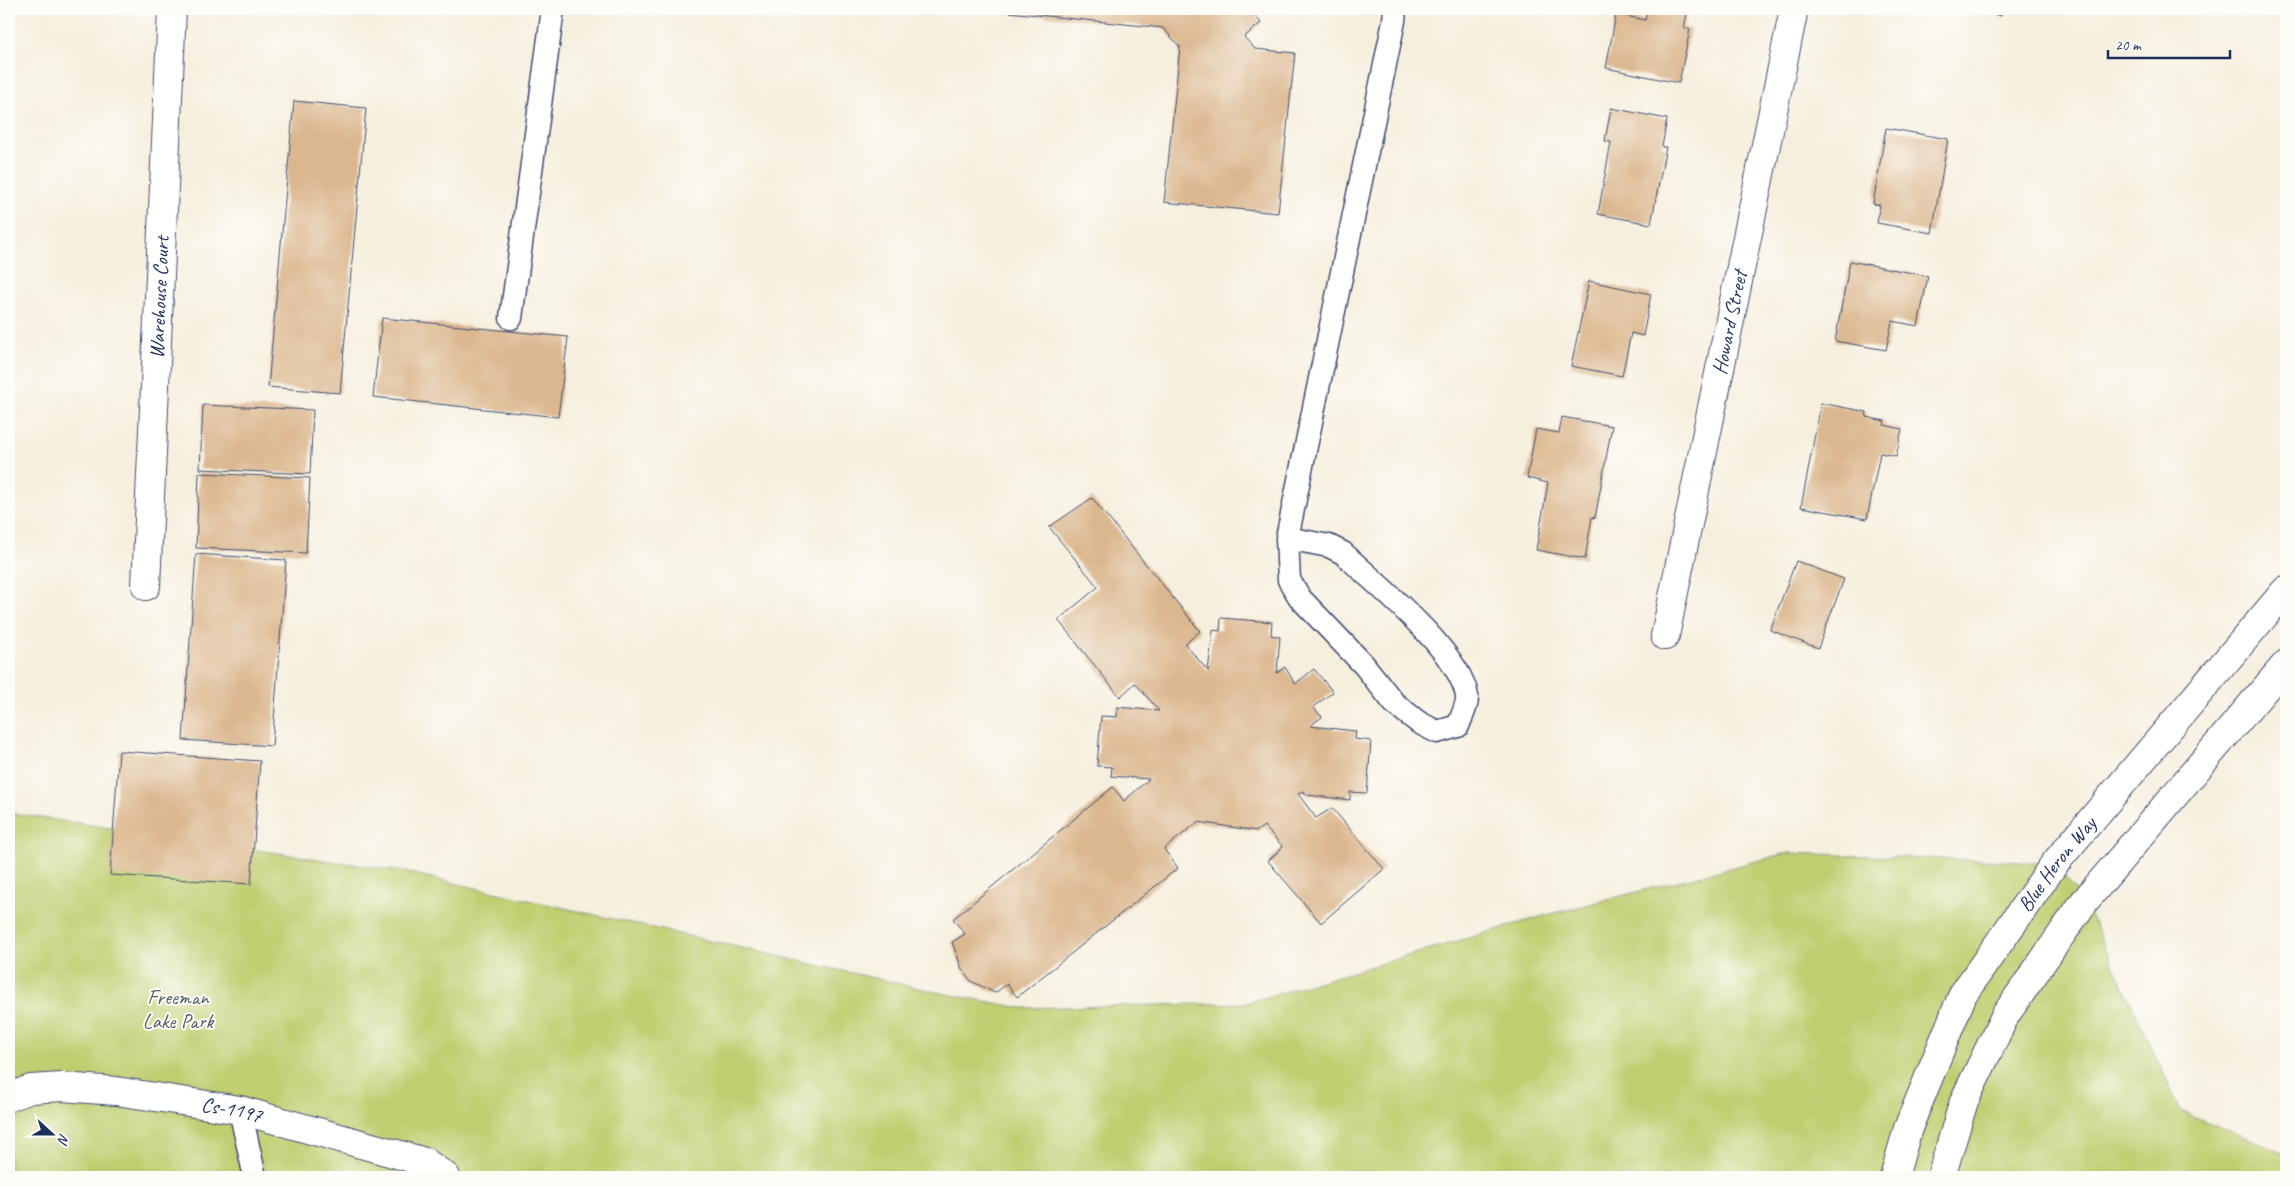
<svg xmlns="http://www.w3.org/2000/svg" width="2295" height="1186" viewBox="0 0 2295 1186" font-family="Caveat,sans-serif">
<rect width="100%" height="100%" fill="#fdfcf7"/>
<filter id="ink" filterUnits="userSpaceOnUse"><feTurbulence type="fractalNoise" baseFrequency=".02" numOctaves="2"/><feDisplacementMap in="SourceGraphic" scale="10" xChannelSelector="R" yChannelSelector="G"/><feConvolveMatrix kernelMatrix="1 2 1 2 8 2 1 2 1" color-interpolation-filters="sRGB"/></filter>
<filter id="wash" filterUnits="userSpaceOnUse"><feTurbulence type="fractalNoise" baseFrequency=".0096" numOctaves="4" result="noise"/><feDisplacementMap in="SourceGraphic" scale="20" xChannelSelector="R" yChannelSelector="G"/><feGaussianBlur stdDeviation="1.12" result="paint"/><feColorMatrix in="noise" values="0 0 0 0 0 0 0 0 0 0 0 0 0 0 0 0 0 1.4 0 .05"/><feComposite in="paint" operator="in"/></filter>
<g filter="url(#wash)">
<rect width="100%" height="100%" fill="#f6efde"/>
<path fill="#bfce70" stroke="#6d7e67" d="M9,813l396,59 531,120 86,16 224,-5 301,-88 241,-62 267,10 29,39 97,209 105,43v23h-2277z"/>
<g id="blocks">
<g fill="#dbb78f">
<path d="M1008,9h242l11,14 -17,14 11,12 40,4 -17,160 -114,-11 16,-155 -17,-19 -155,-16z"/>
<path d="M1647,9h41l-4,19 6,1 -11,54 -73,-15 10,-54 29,6z"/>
<path d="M1971,9h31l-1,7z"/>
<path d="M294,101l72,7 -26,285 -72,-6z"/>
<path d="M1611,108l56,11 -5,28h4l-15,77 -53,-10 13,-72 -6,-1z"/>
<path d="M1886,128l62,11 -16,94 -55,-10 3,-18 -7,-1z"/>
<path d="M1850,261l78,15 -10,50 -26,-5 -6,29 -51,-9z"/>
<path d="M1589,281l62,13 -8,42 -12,-3 -9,43 -51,-10z"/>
<path d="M382,318l186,19 -10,80 -185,-20z"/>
<path d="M1821,403l46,9 -1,5 19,4 -1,4 18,4 -6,27 -16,-3 -13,66 -66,-12z"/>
<path d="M203,405l110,5 -3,64 -110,-5z"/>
<path d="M1562,417l50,9 -17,92 -3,-1 -7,42 -49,-9 12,-67 -21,-5 9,-49 23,4z"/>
<path d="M199,473l111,5 -4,75 -110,-5z"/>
<path d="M1092,498l108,133 -15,13 23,27 5,-41 7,1 1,-13 51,4 -1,13 9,2 -3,36 8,-6 10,17 19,-15 19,23 -20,15 9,10 -12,9 46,5 -1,8 16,2 -4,52 -17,-1v8l-43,-5 -4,-4 -5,3 18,24 16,-10 52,61 -63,54 -53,-62 15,-14 -19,-21 -7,5 -59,-9 -34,27 14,19 -161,129 -10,-13 -12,9 -24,-12 -9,-12 -10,-27 13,-8 -12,-15 160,-132 11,14 25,-22 -38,-3 1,-9 -15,-1 4,-50 16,1v-10l42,4 -24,-28 -15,14 -62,-77 40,-33 -49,-60z"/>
<path d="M196,554l90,6 -14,186 -89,-6z"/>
<path d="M1796,561l48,18 -26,69 -48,-18z"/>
<path d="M119,751l141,10 -9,123 -141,-9z"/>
</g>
</g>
</g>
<g filter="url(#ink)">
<use href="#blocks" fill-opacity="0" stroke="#3c4c71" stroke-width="1"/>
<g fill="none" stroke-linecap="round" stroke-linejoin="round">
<g stroke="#3c4c71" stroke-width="25">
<g id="lane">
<path d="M511,318l42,-309"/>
<path d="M1287,538l42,8 14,7c33,31 117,99 124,143 1,8 -6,22 -9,30l-21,6 -19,-10 -24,-19 -30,-38 -64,-67 -11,-18 -2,-42 107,-517 1,-12"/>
<path d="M240,1110l15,67"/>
</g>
</g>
<g stroke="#3c4c71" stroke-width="30">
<g id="street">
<path id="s1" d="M146,586l26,-577"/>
<path id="s2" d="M1665,636l129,-627"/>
<path id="s3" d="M9,1097l22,-8 31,-2 54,4 124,19 185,52 21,15"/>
<path id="s4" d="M1894,1177l14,-49 55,-134 92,-131 231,-273"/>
<path d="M1941,1177l23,-76 42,-87 78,-112 202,-238"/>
</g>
</g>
<use href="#lane" stroke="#fff" stroke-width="22"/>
<use href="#street" stroke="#fff" stroke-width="28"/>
</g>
</g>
<g text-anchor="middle" stroke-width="4" stroke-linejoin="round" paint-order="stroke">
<g font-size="21" fill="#1b2f5e" stroke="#fdfcf7">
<text dy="7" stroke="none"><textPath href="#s1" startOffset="289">Warehouse Court</textPath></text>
<text dy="7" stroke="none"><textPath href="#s2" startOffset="320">Howard Street</textPath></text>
<text dy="7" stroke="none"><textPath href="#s4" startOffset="356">Blue Heron Way</textPath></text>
<text dy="7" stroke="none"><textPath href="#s3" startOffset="226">Cs-1197</textPath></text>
</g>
<g font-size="21" fill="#4c5f63" stroke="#fdfcf7">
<text x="178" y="1004">Freeman<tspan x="178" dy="24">Lake Park</tspan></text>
</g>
</g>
<rect width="2295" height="1186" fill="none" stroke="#fdfcf7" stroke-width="30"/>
<g transform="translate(52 1134) rotate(111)" stroke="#fdfcf7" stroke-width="4" paint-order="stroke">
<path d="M0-4L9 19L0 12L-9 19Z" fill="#1b2f5e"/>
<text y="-8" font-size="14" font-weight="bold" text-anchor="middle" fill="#1b2f5e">N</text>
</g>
<path d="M2108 50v8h122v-8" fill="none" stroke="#1b2f5e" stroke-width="2.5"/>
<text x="2115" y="50" font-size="15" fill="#1b2f5e" stroke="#fdfcf7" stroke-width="4" paint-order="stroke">20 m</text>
</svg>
